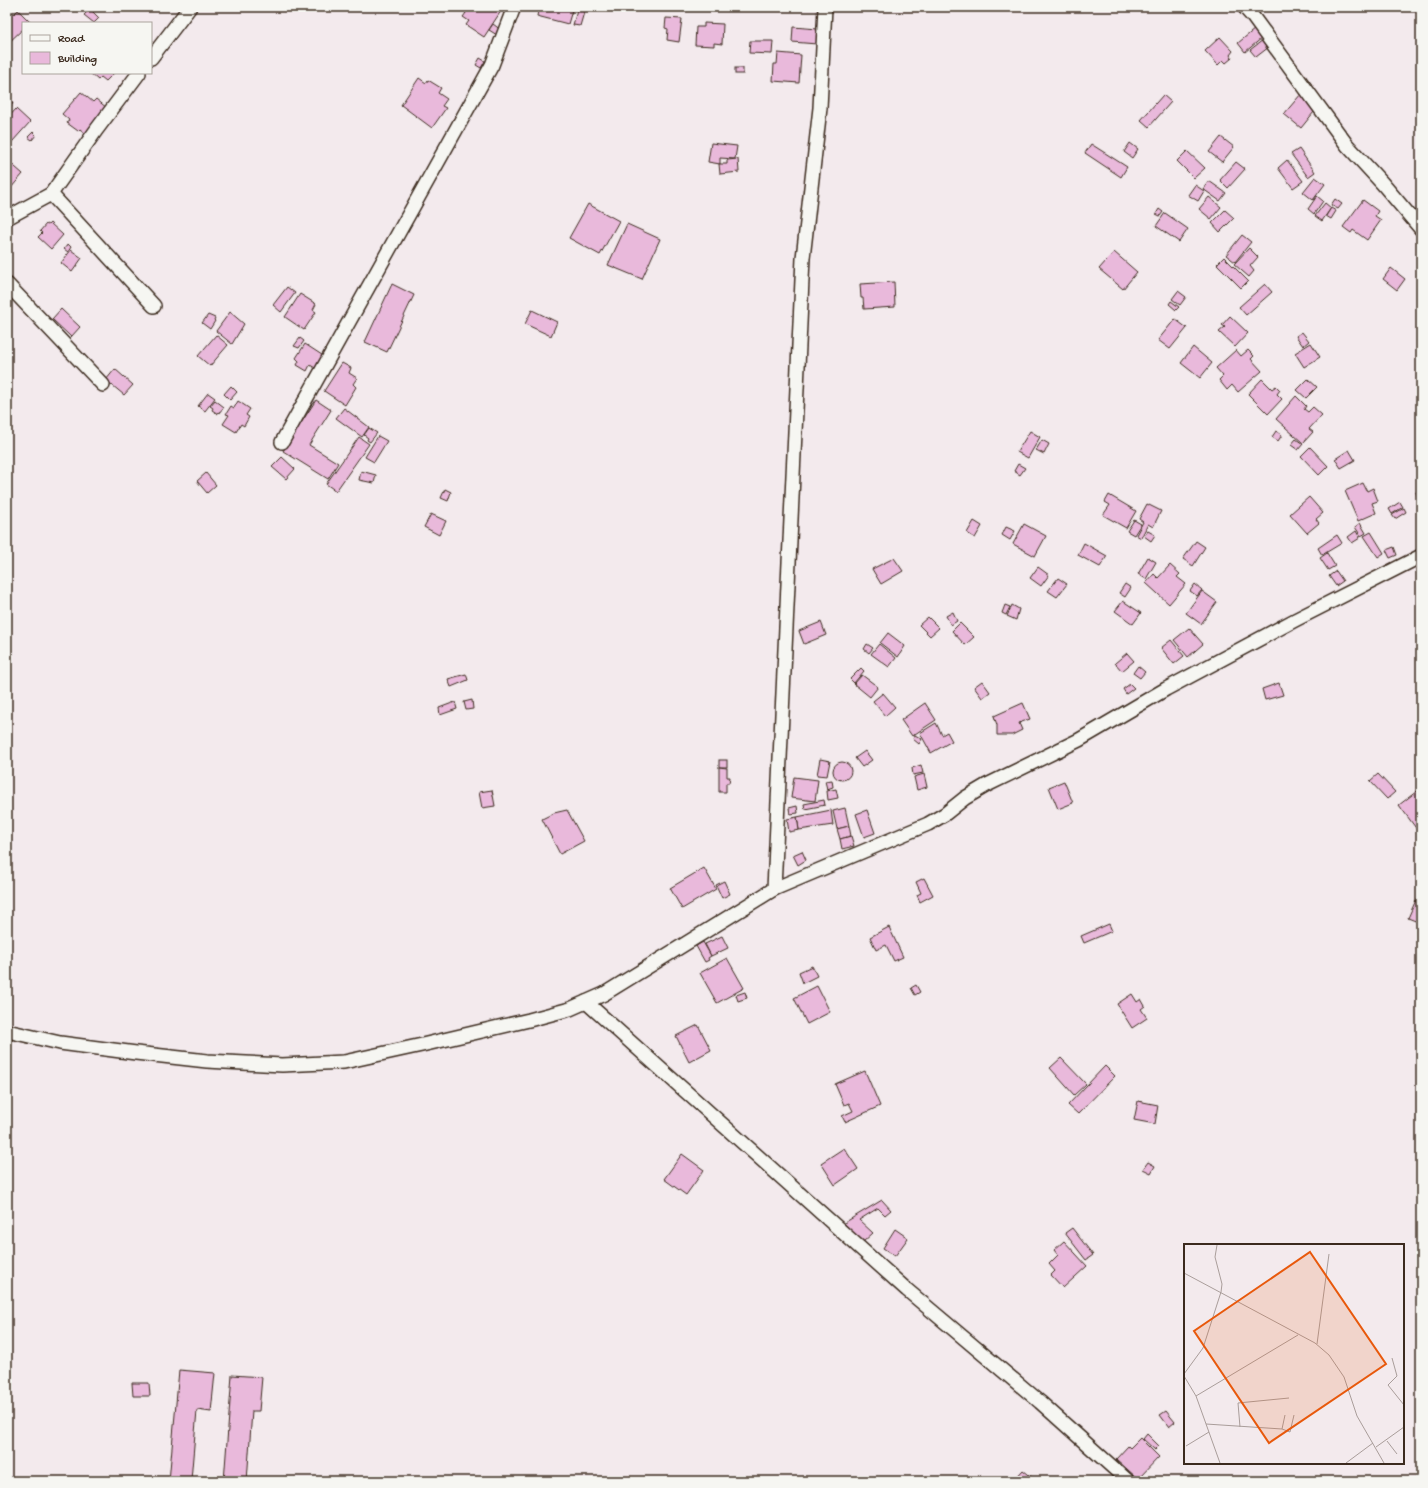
<svg xmlns="http://www.w3.org/2000/svg" width="1428" height="1488" viewBox="0 0 1428 1488" font-family="'Gochi Hand',sans-serif">
<rect width="100%" height="100%" fill="#f3eaed"/>
<filter id="ink" filterUnits="userSpaceOnUse"><feTurbulence type="fractalNoise" baseFrequency=".025" numOctaves="2"/><feDisplacementMap in="SourceGraphic" scale="8" xChannelSelector="R" yChannelSelector="G"/><feConvolveMatrix kernelMatrix="1 2 1 2 8 2 1 2 1" color-interpolation-filters="sRGB"/></filter>
<g filter="url(#ink)">
<g fill="#e9b9db" stroke="#3b2a1e">
<path d="M463,7h38l2,1 -19,29 -18,-12 3,-4 -6,-4 3,-4 -5,-4z"/>
<path d="M539,7h34l-5,17 -31,-8z"/>
<path d="M578,7l7,2 -5,17 -7,-1z"/>
<path d="M9,9l5,5 4,-4 12,12 -7,1v6l-16,15v-33z"/>
<path d="M90,9l9,9 -5,5 -10,-8z"/>
<path d="M666,18l16,1 -3,23 -12,-2 1,-11 -3,-1z"/>
<path d="M704,23l19,1 -1,20 -8,-1v3l-19,-1 1,-18h8z"/>
<path d="M493,24l8,6 -4,5 -8,-5z"/>
<path d="M793,27l25,2 -1,15 -25,-2z"/>
<path d="M1255,29l7,9 -17,14 -7,-9z"/>
<path d="M1220,37l13,14 -3,4 2,3 -6,5 -3,-3 -5,5 -13,-14z"/>
<path d="M1263,40l6,7 -13,10 -6,-7z"/>
<path d="M750,41h23l-1,13 -23,-1z"/>
<path d="M778,53l23,2 -2,28 -26,-2 1,-17h3z"/>
<path d="M480,58l5,3 -4,7 -5,-3z"/>
<rect x="735" y="68" width="8" height="6"/>
<path d="M90,73h24l-8,8 -5,-4 -3,3z"/>
<path d="M419,78l7,5 2,-3 13,8 -3,5 9,6 -5,7 4,2 -14,20 -31,-23z"/>
<path d="M81,92l12,10 3,-3 11,9 -21,26 -6,-5 -2,2 -11,-8 2,-3 -7,-6z"/>
<path d="M1301,94l17,13 -17,21 -17,-14z"/>
<path d="M1163,95l8,7 -22,25 -8,-7z"/>
<path d="M7,99l6,4 -6,10z"/>
<path d="M16,109l14,13 -18,20 -5,-4v-19z"/>
<path d="M33,132l3,3 -4,5 -4,-3z"/>
<path d="M1221,137l13,10 -12,15 -13,-10z"/>
<path d="M711,143l26,3 -2,13 -15,-1v6l-12,-2z"/>
<path d="M1130,143l8,6 -6,9 -8,-6z"/>
<path d="M1091,144l36,23 -6,10 -36,-24z"/>
<path d="M1299,149l16,23 -7,5 -17,-23z"/>
<path d="M1187,151l18,17 -11,10 -17,-17z"/>
<path d="M738,159l1,13 -19,2 -1,-10h8v-4z"/>
<path d="M7,160l16,14 -13,15 -3,-3z"/>
<path d="M1287,160l16,21 -10,7 -15,-20z"/>
<path d="M1236,162l9,7 -17,19 -8,-8z"/>
<path d="M1315,177l10,7 -12,16 -10,-8z"/>
<path d="M1209,181l17,12 -6,8 -17,-12z"/>
<path d="M1195,185l9,6 -6,10 -10,-6z"/>
<path d="M1317,196l6,5 -9,13 -6,-5z"/>
<path d="M1209,197l12,10 -10,12 -12,-10z"/>
<path d="M1335,199l7,5 -4,5 -7,-4z"/>
<path d="M1363,200l15,11 -3,5 6,4 -14,20 -14,-10 -2,3 -8,-6z"/>
<path d="M1325,203l6,5 -9,13 -7,-5z"/>
<path d="M588,204l31,17 -19,34 -31,-17z"/>
<path d="M1331,208l5,3 -5,8 -5,-3z"/>
<path d="M1159,209l4,3 -3,4 -4,-2z"/>
<path d="M1225,210l9,8 -14,14 -8,-9z"/>
<path d="M1165,213l23,16 -9,13 -23,-16z"/>
<path d="M50,223l13,12 -12,14 -13,-12 4,-4 -2,-2 6,-7 2,1z"/>
<path d="M627,224l33,15 -18,40 -34,-14z"/>
<path d="M1242,235l9,7 -16,20 -9,-7z"/>
<path d="M68,244l3,3 -3,5 -4,-3z"/>
<path d="M1249,248l9,9 -8,9 4,5 -5,6 -15,-13z"/>
<path d="M71,250l11,8 -10,14 -11,-9z"/>
<path d="M1114,252l23,20 -14,17 -24,-20z"/>
<path d="M1224,257l24,24 -7,7 -24,-24z"/>
<path d="M1391,268l14,11 -8,11 -14,-11z"/>
<path d="M894,282l1,25 -31,2 -1,-11h-2l-1,-14z"/>
<path d="M392,284l22,11 -27,57 -22,-10z"/>
<path d="M1265,284l7,8 -26,23 -7,-8z"/>
<path d="M287,287l8,6 -14,19 -8,-7z"/>
<path d="M1178,291l8,6 -6,8 -8,-6z"/>
<path d="M300,294l16,10 -3,6 3,2 -12,18 -19,-13z"/>
<path d="M1171,301l8,6 -3,3 -7,-6z"/>
<path d="M61,309l19,18 -9,10 -19,-18z"/>
<path d="M532,310l25,12 -6,14 -26,-12z"/>
<path d="M230,312l14,12 -12,20 -16,-13z"/>
<path d="M208,315l7,3 -1,2 1,1 -5,8 -8,-6z"/>
<path d="M1230,316l18,17 -13,14 -16,-15 6,-5 -3,-2z"/>
<path d="M1175,319l12,9 -17,21 -12,-9z"/>
<path d="M1302,332l7,9 -6,5 -7,-10z"/>
<path d="M216,335l12,10 -18,21 -12,-10z"/>
<path d="M300,338l4,3 -5,7 -5,-2z"/>
<path d="M1311,343l9,14 -16,10 -9,-14z"/>
<path d="M305,344l20,13 -8,12 -7,-4 -3,6 -10,-6 2,-4 -3,-3z"/>
<path d="M1193,347l19,16 -12,15 -19,-15z"/>
<path d="M1236,350l5,6 7,-6 6,6 -3,3 11,12 -24,21 -6,-7 -5,5 -8,-10 4,-4 -7,-8z"/>
<path d="M342,363l9,5 -2,5 8,5 -4,6 3,3 -11,18 -21,-14z"/>
<path d="M115,369l18,16 -9,10 -18,-15z"/>
<path d="M1262,379l10,10 4,-3 4,4 -3,4 5,5 -14,15 -20,-20z"/>
<path d="M1308,379l9,8 -11,11 -9,-8z"/>
<path d="M231,386l6,6 -7,8 -6,-6z"/>
<path d="M208,393l7,5 -10,13 -7,-5z"/>
<path d="M1296,396l10,10 -2,3 4,3 5,-5 9,8 -13,14 4,3 -10,11 -27,-24z"/>
<path d="M215,400l9,7 -6,7 -6,-4 1,-2 -3,-2z"/>
<path d="M316,400l15,10 -22,35 29,18 -10,16 -45,-28z"/>
<path d="M238,401l12,8 -4,6 3,2 -5,9 -3,-2 -5,8 -13,-8 6,-9 -3,-1 5,-8 3,2z"/>
<path d="M344,408l25,19 -7,10 -26,-19z"/>
<path d="M369,428l8,5 -7,9 -3,-2 1,-2 -4,-3z"/>
<path d="M1030,431l10,6 -12,21 -11,-6z"/>
<path d="M1276,431l6,4 -4,6 -6,-4z"/>
<path d="M378,436l9,5 -13,21 -9,-5z"/>
<path d="M359,437l10,7 -33,47 -10,-7z"/>
<path d="M1296,439l7,5 -5,6 -7,-5z"/>
<path d="M1042,440l7,4 -5,10 -8,-4z"/>
<path d="M1310,447l18,19 -9,9 -18,-19z"/>
<path d="M1349,450l6,10 -14,8 -6,-9z"/>
<path d="M282,457l13,12 -9,10 -14,-12z"/>
<path d="M1018,464l7,4 -5,7 -6,-4z"/>
<path d="M361,471l15,4 -2,8 -15,-3z"/>
<path d="M206,473l10,12 -9,8 -10,-12z"/>
<path d="M1363,483l4,8 6,-3 5,13 -6,2 4,10 -18,8 -13,-30z"/>
<path d="M445,489l6,3 -3,9 -7,-3z"/>
<path d="M1420,491l1,7 -3,1 -2,-7z"/>
<path d="M1109,495l27,16 -10,17 -23,-13 7,-10 -5,-3z"/>
<path d="M1309,497l14,16 -7,6 3,4 -12,10 -17,-19z"/>
<path d="M1400,502l3,5 -11,7 -3,-5z"/>
<path d="M1147,504l14,7 -8,16 -5,-3 -7,14 -5,-3 7,-13 -4,-3z"/>
<path d="M1404,508l2,4 -11,7 -3,-4z"/>
<path d="M431,514l15,7 -7,14 -15,-8z"/>
<path d="M1134,520l7,4 -7,11 -7,-4z"/>
<path d="M974,521l8,5 -7,12 -8,-5z"/>
<path d="M1360,523l6,10 -5,3 -6,-9z"/>
<path d="M1024,524l22,12 -11,20 -22,-12z"/>
<path d="M1006,527l9,4 -5,9 -8,-5z"/>
<path d="M1148,531l7,4 -4,6 -7,-5z"/>
<path d="M1356,531l4,7 -8,5 -4,-6z"/>
<path d="M1371,532l13,21 -6,4 -14,-21z"/>
<path d="M1337,535l5,8 -20,12 -4,-7z"/>
<path d="M1196,541l9,6 -12,19 -10,-7z"/>
<path d="M1084,543l23,13 -7,11 -22,-12z"/>
<path d="M1394,547l3,8 -7,3 -4,-8z"/>
<path d="M1327,553l8,13 -7,4 -8,-12z"/>
<path d="M1148,557l8,5 -10,17 -8,-5z"/>
<path d="M894,558l9,13 -22,13 -9,-15z"/>
<path d="M1170,565l10,9 -3,3 9,7 -17,20 -23,-21 8,-9 4,4z"/>
<path d="M1038,567l11,8 -8,11 -11,-8z"/>
<path d="M1336,571l7,10 -7,5 -7,-10z"/>
<path d="M1058,578l9,6 -10,13 -9,-6z"/>
<path d="M1125,584l6,4 -6,9 -6,-4z"/>
<path d="M1195,584l7,6 -5,6 -7,-5z"/>
<path d="M1202,591l15,11 -16,22 -15,-11z"/>
<path d="M1123,601l18,12 -8,11 -18,-13z"/>
<path d="M1005,605l5,2 -4,8 -4,-2z"/>
<path d="M1012,605l7,4 -3,11 -9,-4z"/>
<path d="M953,612l4,9 -6,4 -5,-9z"/>
<path d="M928,617l11,11 -9,8 -11,-11z"/>
<path d="M821,622l5,13 -22,9 -5,-13z"/>
<path d="M960,623l14,14 -9,8 -13,-14z"/>
<path d="M1189,628l14,16 -15,13 -14,-17z"/>
<path d="M888,633l17,13 -7,11 -18,-14z"/>
<path d="M1171,640l13,16 -10,8 -13,-16z"/>
<path d="M867,644l6,4 -4,5 -5,-4z"/>
<path d="M879,644l17,14 -7,9 -18,-13z"/>
<path d="M1127,653l7,8 -12,10 -7,-8z"/>
<path d="M1138,666l7,6 -5,6 -7,-5z"/>
<path d="M861,668l3,3 -10,12 -4,-4z"/>
<path d="M466,674l2,6 -17,7 -3,-8z"/>
<path d="M862,675l16,12 -8,10 -16,-13z"/>
<path d="M982,681l8,11 -8,6 -8,-11z"/>
<path d="M1279,683l4,12 -18,5 -3,-11z"/>
<path d="M1130,684l4,4 -8,6 -3,-5z"/>
<path d="M883,693l12,14 -10,9 -12,-15z"/>
<path d="M472,700l1,9 -7,1 -2,-8z"/>
<path d="M455,702l2,7 -17,6 -1,-7z"/>
<path d="M925,703l11,17 -24,16 -11,-16z"/>
<path d="M1023,703l7,16 -11,4 3,7 -10,5h-15v-10l-3,-9z"/>
<path d="M936,723l6,12 5,-3 5,9 -21,12 -11,-20z"/>
<path d="M915,735l7,4 -3,5 -6,-5z"/>
<path d="M865,751l7,9 -10,7 -7,-9z"/>
<path d="M820,759l10,2 -3,15 -10,-1z"/>
<rect x="719" y="760" width="8" height="7"/>
<circle cx="842" cy="771" r="9"/>
<path d="M921,765l2,8 -10,2 -1,-7z"/>
<path d="M719,767l8,1v9h3l-1,6h-3v9h-7z"/>
<path d="M924,774l3,13 -10,3 -3,-13z"/>
<path d="M1378,774l17,18 -8,7 -17,-18z"/>
<path d="M794,777l24,3 -3,21 -24,-3z"/>
<path d="M832,780l1,7 -6,2 -2,-8z"/>
<path d="M1064,781l9,22 -15,6 -9,-22z"/>
<path d="M1421,788v47l-22,-30z"/>
<path d="M836,789l2,9 -10,2 -1,-9z"/>
<path d="M492,790l3,16 -13,2 -3,-16z"/>
<path d="M824,800l1,5 -20,4 -1,-5z"/>
<path d="M797,806l1,7 -8,1 -1,-6z"/>
<path d="M845,808l4,18 -12,3 -4,-18z"/>
<path d="M567,810l17,31 -24,13 -18,-35 12,-6z"/>
<path d="M831,810l2,15 -34,5 -2,-13z"/>
<path d="M867,810l8,23 -11,4 -8,-23z"/>
<path d="M797,817l2,13 -10,2 -2,-13z"/>
<path d="M849,826l2,10 -11,3 -3,-10z"/>
<path d="M851,836l3,10 -12,3 -2,-10z"/>
<path d="M802,851l4,9 -8,5 -5,-10z"/>
<path d="M704,868l12,21 -34,20 -12,-21z"/>
<path d="M924,878l9,17 -13,7 -3,-7 4,-2 -5,-11z"/>
<path d="M724,881l6,13 -8,4 -6,-13z"/>
<path d="M1416,900l5,2v12l-3,8 -10,-4z"/>
<path d="M1109,924l3,7 -28,12 -3,-7z"/>
<path d="M889,927l14,30 -9,4 -8,-16 -10,5 -6,-13z"/>
<path d="M722,936l6,12 -17,8 -6,-12z"/>
<path d="M703,942l8,14 -3,2 1,2 -4,2 -9,-16z"/>
<path d="M727,958l17,30 -27,15 -17,-30z"/>
<path d="M812,966l5,10 -14,7 -4,-11z"/>
<path d="M916,985l4,7 -5,3 -4,-7z"/>
<path d="M817,986l13,26 -23,12 -13,-26z"/>
<path d="M745,992l2,6 -9,3 -2,-6z"/>
<path d="M1132,994l5,8 4,-3 4,7 -4,3 6,9 -15,10 -15,-24z"/>
<path d="M698,1025l13,25 -22,12 -13,-26z"/>
<path d="M1061,1058l25,26 -12,11 -24,-27z"/>
<path d="M1105,1066l10,10 -37,38 -10,-9z"/>
<path d="M865,1071l15,35 -35,16 -3,-6 11,-5 -4,-8 -5,2 -9,-21z"/>
<path d="M1138,1101l20,4 -3,19 -21,-4z"/>
<path d="M844,1148l14,21 -23,16 -14,-22z"/>
<path d="M682,1154l22,16 -18,25 -22,-16z"/>
<path d="M1148,1162l7,4 -4,7 -8,-4z"/>
<path d="M882,1200l9,10 -6,5 -7,-7 -19,12 14,13 -10,9 -19,-19z"/>
<path d="M1072,1228l21,27 -7,5 -21,-27z"/>
<path d="M895,1229l13,9 -13,18 -12,-8z"/>
<path d="M1064,1241l23,25 -24,22 -12,-13 4,-4 -6,-7 9,-9 -4,-5z"/>
<path d="M179,1370l36,3 -4,39 -14,-2 -6,70 29,1h-51z"/>
<path d="M232,1375l30,2 -3,34h-7l-5,70h-23z"/>
<path d="M132,1383h17l1,13h-17z"/>
<path d="M1166,1411l9,11 -6,5 -9,-12z"/>
<path d="M1147,1434l12,12 -4,4 -12,-11z"/>
<path d="M1140,1438l19,19 -21,22 -22,-20 12,-13 2,2z"/>
<path d="M1023,1470l11,9 -2,2h-19z"/>
<path d="M327,1476l13,5h-15z"/>
</g>
<g fill="none" stroke-linecap="round" stroke-linejoin="round">
<g stroke="#3b2a1e" stroke-width="16">
<g id="minor">
<path d="M1244,7l9,10 94,128 35,38 39,46"/>
<path d="M151,58l39,-51"/>
<path d="M51,194l103,112"/>
<path d="M7,218l44,-24 46,-65 42,-56"/>
<path d="M7,284l96,101"/>
<path d="M282,442l210,-377 22,-58"/>
<path d="M774,889l29,-631 17,-150 5,-101"/>
<path d="M586,1002l321,288 133,112 88,79"/>
<path d="M7,1031l53,12 76,10 71,8 75,4 62,-3 78,-17 107,-25 41,-11 34,-15 170,-105 154,-65 17,-10 20,-16 22,-13 92,-45 87,-51 129,-69 126,-64"/>
</g>
</g>
<use href="#minor" stroke="#f6f6f2" stroke-width="13"/>
</g>
</g>
<g transform="translate(1184 1244)">
<rect width="220" height="220" fill="#f3eaed"/>
<path fill="none" stroke="#a99d9a" stroke-width="1" d="M0,29l131,70 14,12 15,22 13,39 27,47M133,100l12,-90M208,114l5,18 -9,9 16,20M0,130l19,-26 18,-56 1,-8 -7,-27 2,-12M0,132l12,20 24,67M12,152l102,-61M22,180l76,5 8,3 4,-17M56,183l-2,-24 51,-5M98,185l3,-14M203,197l10,13M2,202l23,-14M192,203l28,-20M162,219l27,-20"/>
<path fill="#e8590c" fill-opacity="0.15" stroke="#e8590c" stroke-width="2" d="M126,8l76,112 -117,79 -75,-112z"/>
<rect width="220" height="220" fill="none" stroke="#3b2a1e" stroke-width="2"/>
</g>
<rect width="1428" height="1488" fill="none" stroke="#f6f6f2" stroke-width="24"/>
<rect x="12" y="12" width="1404" height="1464" fill="none" stroke="#3b2a1e" stroke-width="1.5" filter="url(#ink)"/>
<rect x="22" y="22" width="130" height="52" fill="#f6f6f2" stroke="#aba49d"/>
<rect x="30" y="35" width="20" height="6" fill="#f6f6f2" stroke="#aba49d"/>
<text x="58" y="42" font-size="12" fill="#3b2a1e">Road</text>
<rect x="30" y="52" width="20" height="12" fill="#e9b9db" stroke="#aba49d"/>
<text x="58" y="62" font-size="12" fill="#3b2a1e">Building</text>
</svg>
